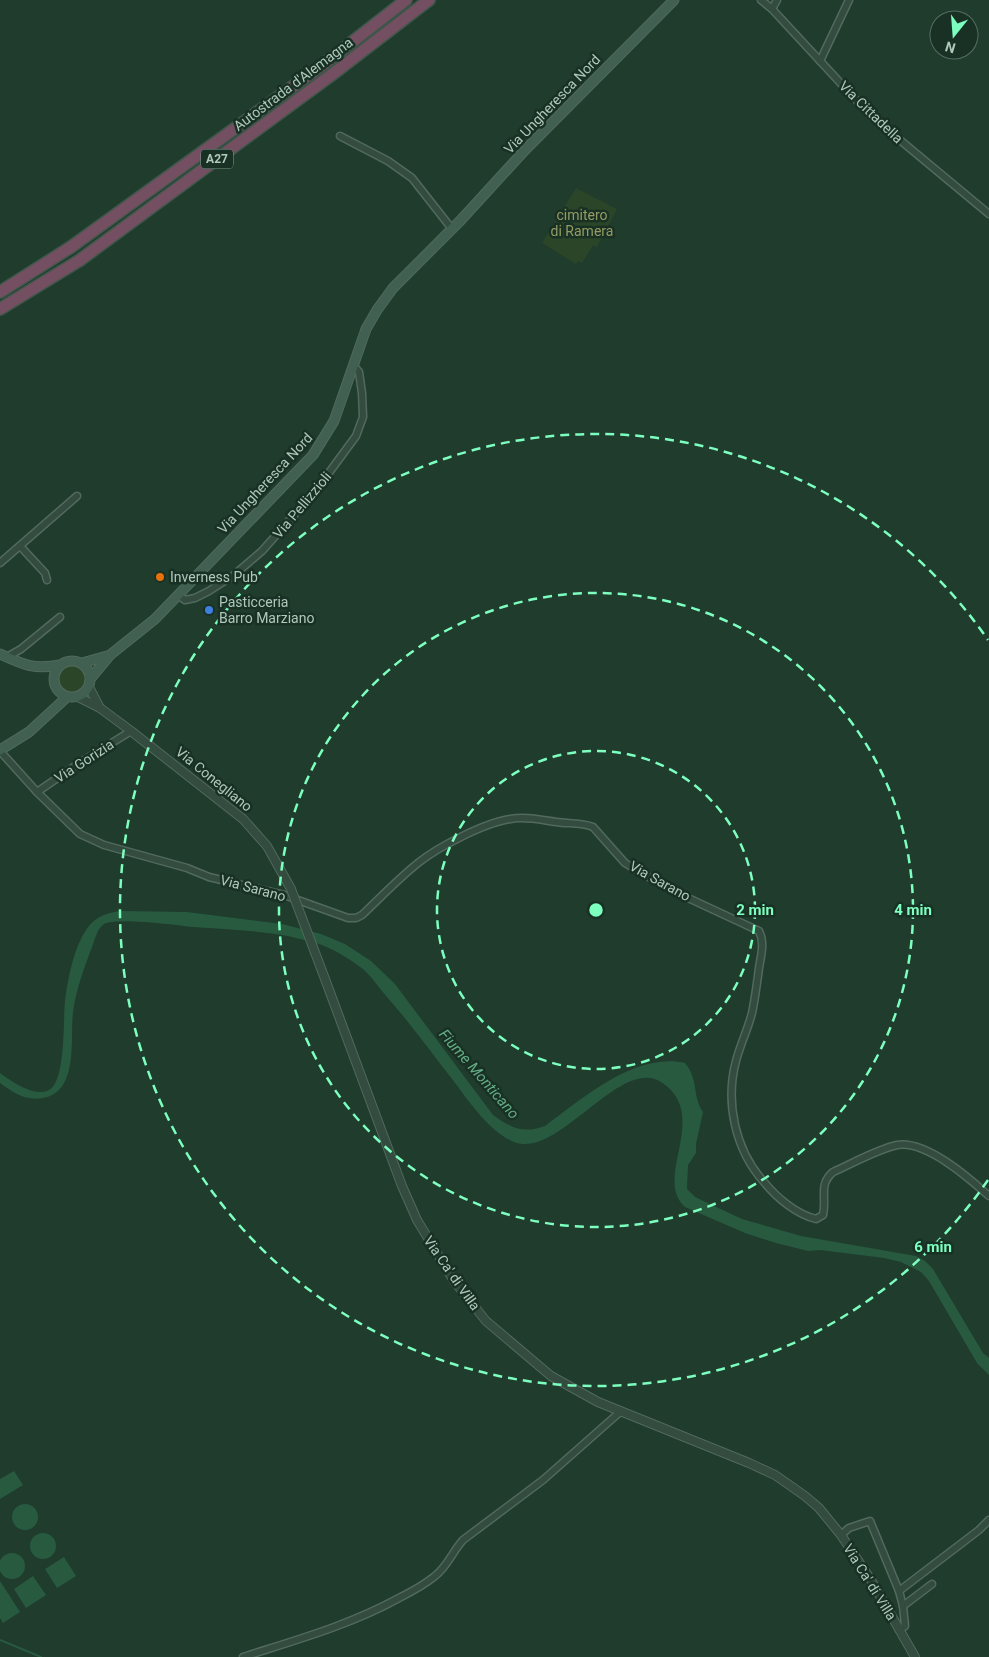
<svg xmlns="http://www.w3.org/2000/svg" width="989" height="1657" viewBox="0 0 989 1657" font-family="Roboto,sans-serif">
<rect width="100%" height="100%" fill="#1f3c2d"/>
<g fill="#2a4527">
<path d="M576,188l41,21 -20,38 -4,-2 -11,18 -4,-2 -2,3 -34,-21z"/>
<circle cx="72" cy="680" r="14"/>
</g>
<g fill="#285a40">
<path d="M120,911l67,1 95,12 39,10 24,10 26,17 24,23 98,131c18,13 30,19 52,11 38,-28 90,-74 140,-63 14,17 7,33 18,49l-7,32v9l-8,12 -1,24 8,8 47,22 59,17 115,20 9,5 8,8 50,84 6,5v17l-12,-12 -48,-82 -8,-9 -20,-10 -17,-4 -64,-8 -12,1 -32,-8 -31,-10 -60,-26c-33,-30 27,-92 -24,-125 -41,-26 -103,78 -147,60 -26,-11 -45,-41 -62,-63 -21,-27 -42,-56 -65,-82 -8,-9 -15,-20 -24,-28 -12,-9 -26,-18 -41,-24 -40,-14 -86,-15 -129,-18 -17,-2 -76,-10 -89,-3 -7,5 -9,15 -12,23 -8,21 -16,43 -19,65 -3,27 6,80 -30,86 -18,3 -29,-5 -43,-15v-10c11,8 35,25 49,17 17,-9 14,-70 16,-89 3,-23 11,-70 33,-83 7,-4 14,-6 22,-7z"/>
<path d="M14,1471l9,14 -23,14v-20z"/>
<circle cx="25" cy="1517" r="13"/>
<circle cx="43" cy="1546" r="13"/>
<circle cx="12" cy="1566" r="13"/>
<path d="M64,1557l12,19 -19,12 -12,-19z"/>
<path d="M33,1576l13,19 -20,13 -12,-19z"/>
<path d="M0,1581l20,31 -17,11 -3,-5z"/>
</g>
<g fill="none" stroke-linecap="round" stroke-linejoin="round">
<path stroke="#285a40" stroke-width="2" d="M0,1640l41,17"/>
<g stroke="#516a5d" stroke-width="9">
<g id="minor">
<path d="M761,0l11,9 99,107 118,98"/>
<path d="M772,9l5,-9"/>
<path d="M820,61l29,-61"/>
<path d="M340,136l48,25 24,17 40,51"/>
<path d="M20,546l25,27 2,7"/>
<path d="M0,563l77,-67"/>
<path d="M178,595l7,5 10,-2 14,-7 25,-16 28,-24 55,-62 39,-53 7,-19 -1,-24 -3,-21 -6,-7"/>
<path d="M7,657l14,-8 39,-32"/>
<path d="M0,751l37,41 43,42 24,11 83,23 22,9 75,18 64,23h8l6,-3c18,-17 36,-36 56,-52 20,-16 66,-40 92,-44 15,-3 31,1 46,3 12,2 25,0 37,5l32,36 20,12 41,22 73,34c6,12 2,24 0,37 -2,15 -4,31 -7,45 -4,16 -12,32 -16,48 -11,41 -1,89 28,121 13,16 32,32 52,37l7,-4c4,-18 -5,-30 10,-43 18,-8 45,-23 64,-27 29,-5 72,33 92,51"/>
<path d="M37,792l44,-30 50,-31"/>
<path d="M841,1535l8,-7 21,-7 29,70 4,15 2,20 -6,4"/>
<path d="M899,1591l80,-61 10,-10"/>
<path d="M903,1606l29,-22"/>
<path d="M243,1657c53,-17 107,-32 156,-59 12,-6 25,-13 36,-22 12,-9 18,-25 28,-36l80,-60 77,-68"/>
</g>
</g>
<g stroke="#516a5d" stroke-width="10">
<g id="tertiary">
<path d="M89,687l11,21"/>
<path d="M78,697l22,11 31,23 112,88 24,27 24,43"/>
<path d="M325,979l77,207 15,34 37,61 32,40 65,55 47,26 151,61 26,12 30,21 14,12 22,27 30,45 44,77"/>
</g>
</g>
<g stroke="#516a5d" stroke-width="11">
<g id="secondary">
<path d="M0,654c24,11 34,16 60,11"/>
<circle cx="72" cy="679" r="18"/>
<path d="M82,663l25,-7"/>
<path d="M91,678l19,-23 45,-36 158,-164 21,-34 32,-92 11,-19 16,-22 67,-67 65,-71 149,-150"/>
<path d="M0,750l29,-18 38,-35"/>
</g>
</g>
<g stroke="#3e574a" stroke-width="14">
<g id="motorway">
<path d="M0,292l71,-45 253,-183 82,-64"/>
<path d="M0,309l80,-49 254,-187 95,-73"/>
</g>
</g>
<use href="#minor" stroke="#334c3f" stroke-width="6"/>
<use href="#tertiary" stroke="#334c3f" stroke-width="8"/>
<use href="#secondary" stroke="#416051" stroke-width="9"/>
<use href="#motorway" stroke="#734f61" stroke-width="11"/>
<g stroke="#516a5d" stroke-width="10" stroke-linecap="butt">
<path id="tertiary-bridge" d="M291,889l34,90"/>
</g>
<use href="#tertiary-bridge" stroke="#334c3f" stroke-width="8"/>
</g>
<g fill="none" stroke="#7dffbf" stroke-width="2.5" stroke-dasharray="9 6">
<circle cx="596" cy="910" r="159"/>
<circle cx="596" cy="910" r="317"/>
<path d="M988 1180A476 476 0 1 1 988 640"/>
</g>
<circle fill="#e8710a" stroke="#193124" stroke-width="2" cx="160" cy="577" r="5"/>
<circle fill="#3f7fe0" stroke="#193124" stroke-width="2" cx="209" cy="610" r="5"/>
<g text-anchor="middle" stroke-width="5" stroke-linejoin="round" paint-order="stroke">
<rect fill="#193124" stroke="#819b8e" stroke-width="1" x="201" y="149.5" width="32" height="19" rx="4"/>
<g font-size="12" font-weight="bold" fill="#aec8bc">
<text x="217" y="163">A27</text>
</g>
<g font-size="14" fill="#aec8bc" stroke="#193124">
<text transform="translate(293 84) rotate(-37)" y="5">Autostrada d'Alemagna</text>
<text transform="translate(552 104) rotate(-46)" y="5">Via Ungheresca Nord</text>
<text transform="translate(871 112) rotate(44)" y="5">Via Cittadella</text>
<text transform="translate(265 483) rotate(-47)" y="5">Via Ungheresca Nord</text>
<text transform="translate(302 505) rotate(-50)" y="5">Via Pellizzioli</text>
<text transform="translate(84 761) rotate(-33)" y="5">Via Gorizia</text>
<text transform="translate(214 779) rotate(39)" y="5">Via Conegliano</text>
<text transform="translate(660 881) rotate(29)" y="5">Via Sarano</text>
<text transform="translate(253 888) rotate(15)" y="5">Via Sarano</text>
<text transform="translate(452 1273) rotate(55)" y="5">Via Ca' di Villa</text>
<text transform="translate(870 1582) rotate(58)" y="5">Via Ca' di Villa</text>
</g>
<g font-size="14" fill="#959c63" stroke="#193124">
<text x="582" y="220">cimitero<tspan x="582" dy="16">di Ramera</tspan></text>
</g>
<g font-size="14" fill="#aec8bc" stroke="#193124" text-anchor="start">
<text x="170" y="582">Inverness Pub</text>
<text x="219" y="607">Pasticceria<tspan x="219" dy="16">Barro Marziano</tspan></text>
</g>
<g font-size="15" font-style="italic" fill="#63ac85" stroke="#193124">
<text transform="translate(479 1074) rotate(49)" y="5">Fiume Monticano</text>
</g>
</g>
<circle cx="596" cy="910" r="8" fill="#7dffbf" stroke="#193124" stroke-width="2.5"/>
<g font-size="15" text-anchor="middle" font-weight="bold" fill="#7dffbf" stroke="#193124" stroke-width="5" stroke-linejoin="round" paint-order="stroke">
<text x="755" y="915">2 min</text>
<text x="913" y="915">4 min</text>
<text x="933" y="1252">6 min</text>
</g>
<g transform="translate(954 35) rotate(197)"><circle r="24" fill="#193124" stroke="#556d61"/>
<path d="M0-4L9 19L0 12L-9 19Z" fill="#7dffbf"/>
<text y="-8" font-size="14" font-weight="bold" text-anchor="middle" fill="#aec8bc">N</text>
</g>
</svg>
